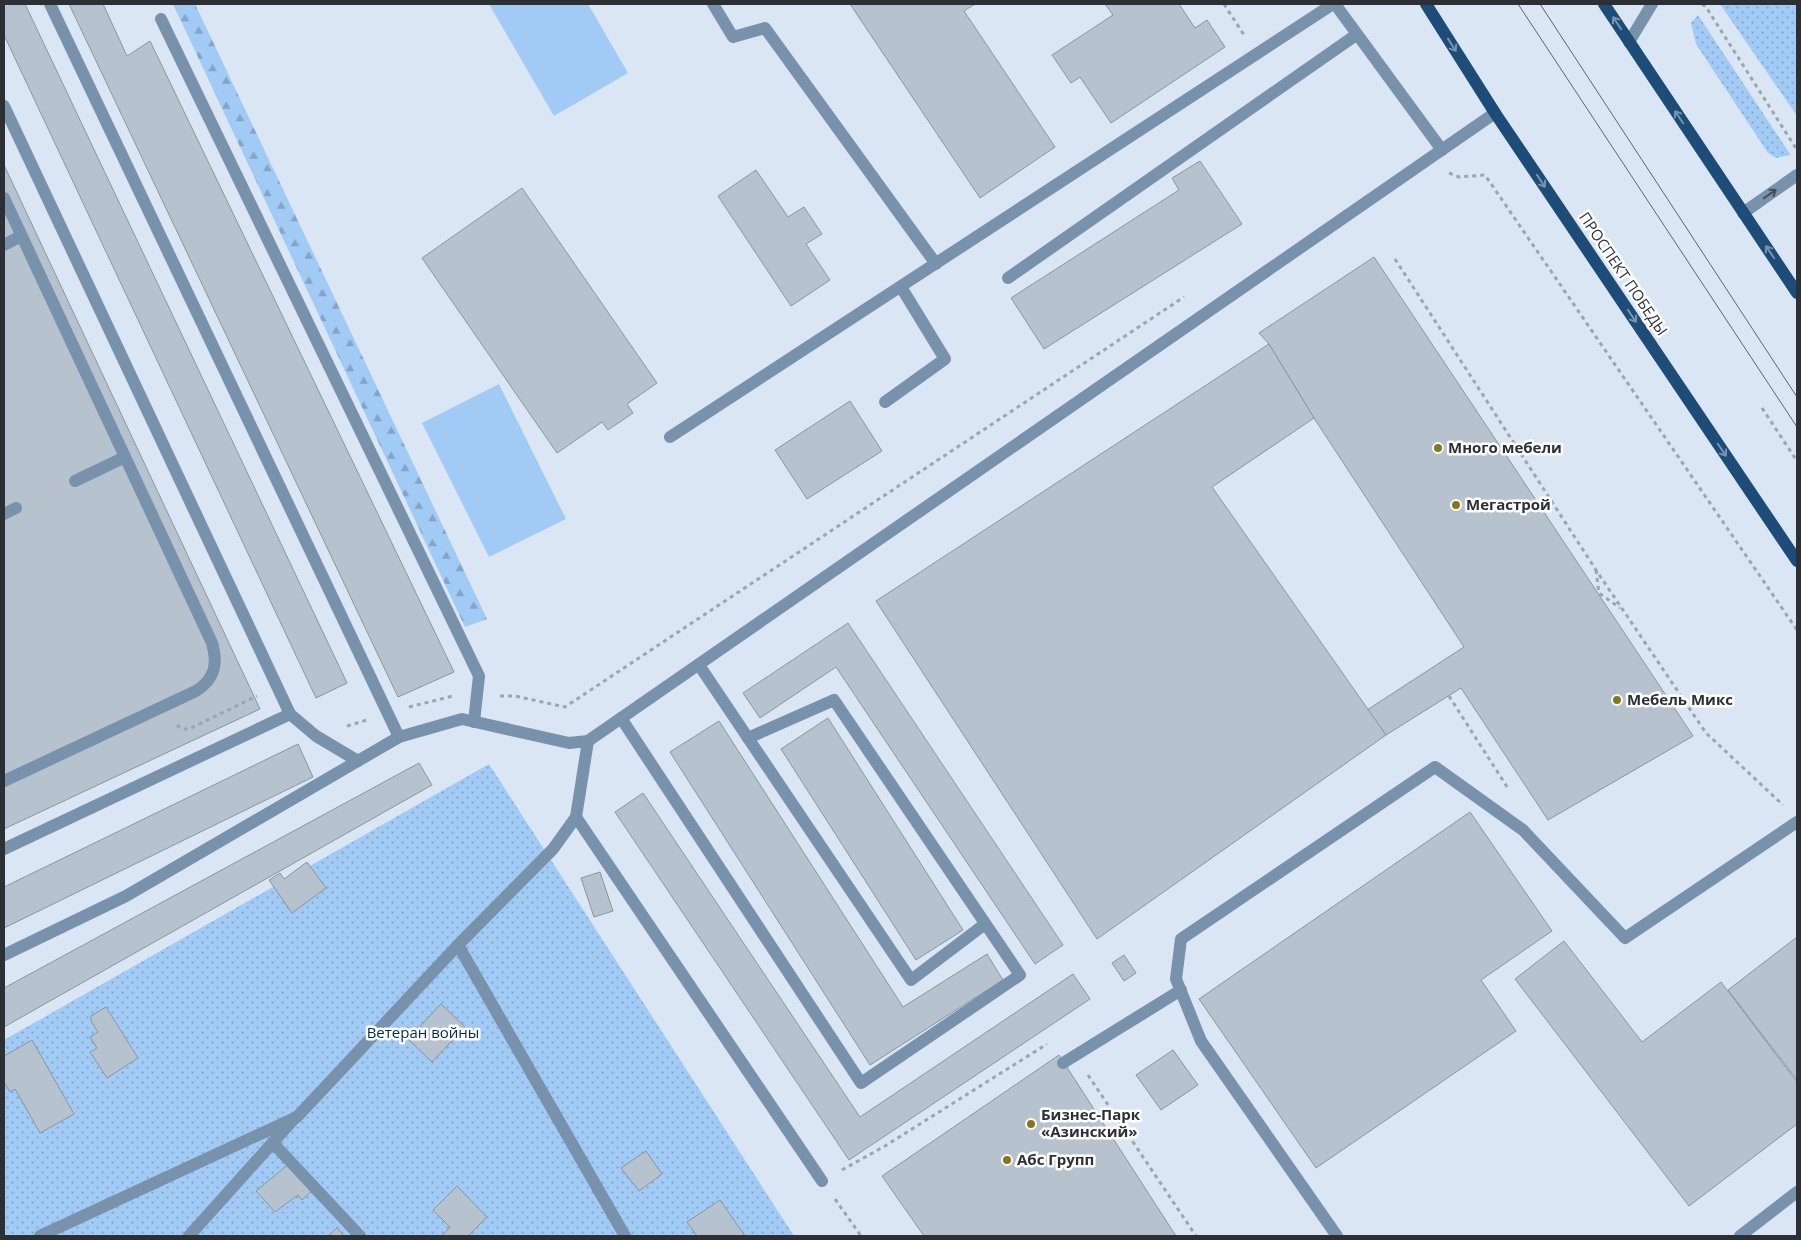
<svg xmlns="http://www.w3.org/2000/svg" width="1801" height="1240" viewBox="0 0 1801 1240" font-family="'Open Sans',sans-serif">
<defs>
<pattern id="grass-dots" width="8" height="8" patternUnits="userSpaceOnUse" patternTransform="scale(1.25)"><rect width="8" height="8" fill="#a1cbf5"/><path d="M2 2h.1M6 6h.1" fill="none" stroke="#83a5c7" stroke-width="1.8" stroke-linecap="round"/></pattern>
<pattern id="forest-firs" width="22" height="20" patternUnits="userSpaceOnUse" patternTransform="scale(1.25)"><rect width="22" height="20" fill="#a1cbf5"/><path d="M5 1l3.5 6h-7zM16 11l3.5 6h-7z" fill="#83a5c7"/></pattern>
</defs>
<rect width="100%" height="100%" fill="#dae6f3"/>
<g fill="url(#grass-dots)">
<path d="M1720,4h77v112z"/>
<path d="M1698,15l92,139v1l-14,3 -8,-5 -72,-109 -5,-21z"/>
<path d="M489,764l305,472h-790v-196z"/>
</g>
<path fill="url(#forest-firs)" d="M173,4h22l292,615 -22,8z"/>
<g fill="#a1cbf5">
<path d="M489,4h99l40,69 -74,43z"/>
<path d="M499,384l67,135 -77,38 -67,-134z"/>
</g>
<g fill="#b6c2ce" stroke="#8a95a1">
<path d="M4,4h21l322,679 -31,15 -312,-663z"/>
<path d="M69,4h34l24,52 23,-15 304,631 -56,25z"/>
<path d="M850,4h125l-11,7 91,136 -75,51z"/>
<path d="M1105,4h74l16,24 12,-8 18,27 -114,76 -31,-46 -9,6 -19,-28 61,-40z"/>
<path d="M1200,161l42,63 -198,125 -33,-51 168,-108 -7,-12z"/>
<path d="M4,165l256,544 -256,120z"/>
<path d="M756,170l32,47 16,-10 18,27 -16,10 24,36 -39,26 -73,-110z"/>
<path d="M522,188l135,195 -30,21 6,9 -25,17 -6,-8 -45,31 -135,-195z"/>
<path d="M1374,257l319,479 -145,84 -87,-132 -75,47 -19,-25 97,-63 -150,-229 -45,-74 -10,-11z"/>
<path d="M1269,344l45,74 -102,69 174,248 -289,204 -221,-338z"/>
<path d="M850,401l32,50 -75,48 -32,-49z"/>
<path d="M848,623l215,322 -28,19 -199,-297 -76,51 -17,-25z"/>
<path d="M828,718l135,212 -47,30 -135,-211z"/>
<path d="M719,721l184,286 84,-53 16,26 -133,85 -200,-313z"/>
<path d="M298,744l15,33 -309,151v-41z"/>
<path d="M419,763l13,22 -428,242v-39z"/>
<path d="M643,793l217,324 213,-143 17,25 -241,161 -234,-348z"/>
<path d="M1470,812l82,119 -71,49 35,51 -200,137 -117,-169z"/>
<path d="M307,862l19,26 -34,25 -23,-33 11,-7 4,6z"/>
<path d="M600,872l13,39 -19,6 -13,-39z"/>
<path d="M1797,937v143l-69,-90z"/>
<path d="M1564,941l78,101 79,-60 76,100v42l-108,82 -174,-227z"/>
<path d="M1124,955l12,18 -12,8 -12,-18z"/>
<path d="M441,1004l24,23 -33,35 -24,-23z"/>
<path d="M106,1007l32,51 -31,20 -17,-26 7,-4 -7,-11 8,-5 -7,-11v-5z"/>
<path d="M32,1040l42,74 -34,19 -25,-44 -5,3 -6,-10v-26z"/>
<path d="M1173,1050l25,35 -37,25 -25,-35z"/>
<path d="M1059,1055l117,181h-252l-42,-60z"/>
<path d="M646,1151l16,23 -23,17 -18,-23z"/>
<path d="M290,1163l23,27 -11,10 -4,-5 -23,17 -19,-21z"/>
<path d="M457,1186l30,31 -19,19h-26l8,-9 -17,-17z"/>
<path d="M720,1200l25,36h-48l-10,-14z"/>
<path d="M337,1228l7,8h-16z"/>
</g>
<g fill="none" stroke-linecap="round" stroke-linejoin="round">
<path stroke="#b7c2cd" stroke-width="12" stroke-dasharray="12 6" stroke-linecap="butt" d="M16,508l59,-27"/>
<g stroke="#9ca6b0" stroke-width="3" stroke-dasharray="4 4" stroke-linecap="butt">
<path d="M1224,4l20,31"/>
<path d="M1702,4l4,3 91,143"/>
<path d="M1449,173l10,4 26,-2 312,455"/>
<path d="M1395,259l201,311 110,163 77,72"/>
<path d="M1762,408l35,53"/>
<path d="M1596,570l3,23 21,15"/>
<path d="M500,696h15l50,11 619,-410"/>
<path d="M1449,696l60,94"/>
<path d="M409,707l44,-11"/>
<path d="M177,725l5,4h7l68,-33"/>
<path d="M347,726l20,-6"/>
<path d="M1088,1075l108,161"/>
<path d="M842,1170l43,-24 162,-102"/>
<path d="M835,1199l26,37"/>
</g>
<g stroke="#7992ab" stroke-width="12">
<path d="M50,4l349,733"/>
<path d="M713,4l20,33 32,-9 171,236"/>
<path d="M1335,4l107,146"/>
<path d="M161,19l318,657 -5,46"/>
<path d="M1629,42l23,-38"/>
<path d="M4,106l286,608 -286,135"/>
<path d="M4,198l208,445c6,21 3,36 -16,48l-192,90"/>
<path d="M1743,213l54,-38"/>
<path d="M4,245l17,-9"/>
<path d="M1008,278l348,-243"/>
<path d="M885,402l60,-43 -44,-72"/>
<path d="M670,437l663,-433"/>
<path d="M75,481l50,-24"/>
<path d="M4,514l12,-6"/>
<path d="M290,714l26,22 42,25"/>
<path d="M621,718l240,365 159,-108 -186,-275 -86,38 -49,-73"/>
<path d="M748,738l163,242 74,-56"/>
<path d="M576,817l246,364"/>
<path d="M458,945l167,291"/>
<path d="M4,955l122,-59 273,-159 63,-18 107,24 19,-2 907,-628"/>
<path d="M1063,1063l118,-73"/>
<path d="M273,1143l87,93"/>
<path d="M40,1236l257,-119 161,-172 95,-96 23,-32 12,-76"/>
<path d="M189,1236l104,-116"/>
<path d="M1337,1236l-136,-195 -25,-62 5,-40 254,-172 88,63 102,108 172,-116"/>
<path d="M1740,1236l57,-44"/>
</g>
<g stroke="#1d4c78" stroke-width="12">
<path d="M1426,4l69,109 302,448"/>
<path d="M1604,4l193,289"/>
</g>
<g stroke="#5e646c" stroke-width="1">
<path d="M1518,4l279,423"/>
<path d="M1540,4l257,393"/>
</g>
</g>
<defs><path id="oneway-shaft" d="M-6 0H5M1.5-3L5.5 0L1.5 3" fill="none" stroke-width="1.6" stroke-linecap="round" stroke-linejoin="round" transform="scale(1.25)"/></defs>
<g stroke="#7794ae">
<use href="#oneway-shaft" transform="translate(1617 23) rotate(-124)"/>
<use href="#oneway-shaft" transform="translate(1452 45) rotate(58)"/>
<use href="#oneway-shaft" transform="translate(1679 117) rotate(-124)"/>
<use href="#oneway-shaft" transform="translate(1541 181) rotate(56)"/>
<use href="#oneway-shaft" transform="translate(1770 252) rotate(-124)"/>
<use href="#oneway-shaft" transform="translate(1632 316) rotate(56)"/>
<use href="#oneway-shaft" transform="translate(1722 450) rotate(56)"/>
</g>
<use stroke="#434d58" href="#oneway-shaft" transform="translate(1770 194) rotate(-35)"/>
<g fill="#86771b" stroke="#fff" stroke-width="2">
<circle cx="1438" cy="448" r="5"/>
<circle cx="1456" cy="505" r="5"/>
<circle cx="1617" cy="700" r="5"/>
<circle cx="1031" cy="1124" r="5"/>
<circle cx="1007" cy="1160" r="5"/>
</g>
<g text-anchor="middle" stroke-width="5" stroke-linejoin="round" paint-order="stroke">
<g font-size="15" fill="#2c3035" stroke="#fff">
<text transform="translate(1623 274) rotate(56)" y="5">ПРОСПЕКТ ПОБЕДЫ</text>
</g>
<g font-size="15" font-weight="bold" fill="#2c3035" stroke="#fff" text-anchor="start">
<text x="1448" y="453">Много мебели</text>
<text x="1466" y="510">Мегастрой</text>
<text x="1627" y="705">Мебель Микс</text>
<text x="1041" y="1120">Бизнес-Парк<tspan x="1041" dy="17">«Азинский»</tspan></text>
<text x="1017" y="1165">Абс Групп</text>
</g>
<g font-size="15" fill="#002a4f" stroke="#fff">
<text x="423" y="1038">Ветеран войны</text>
</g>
</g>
<rect width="1801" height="1240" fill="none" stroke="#2c3035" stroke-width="10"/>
</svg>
